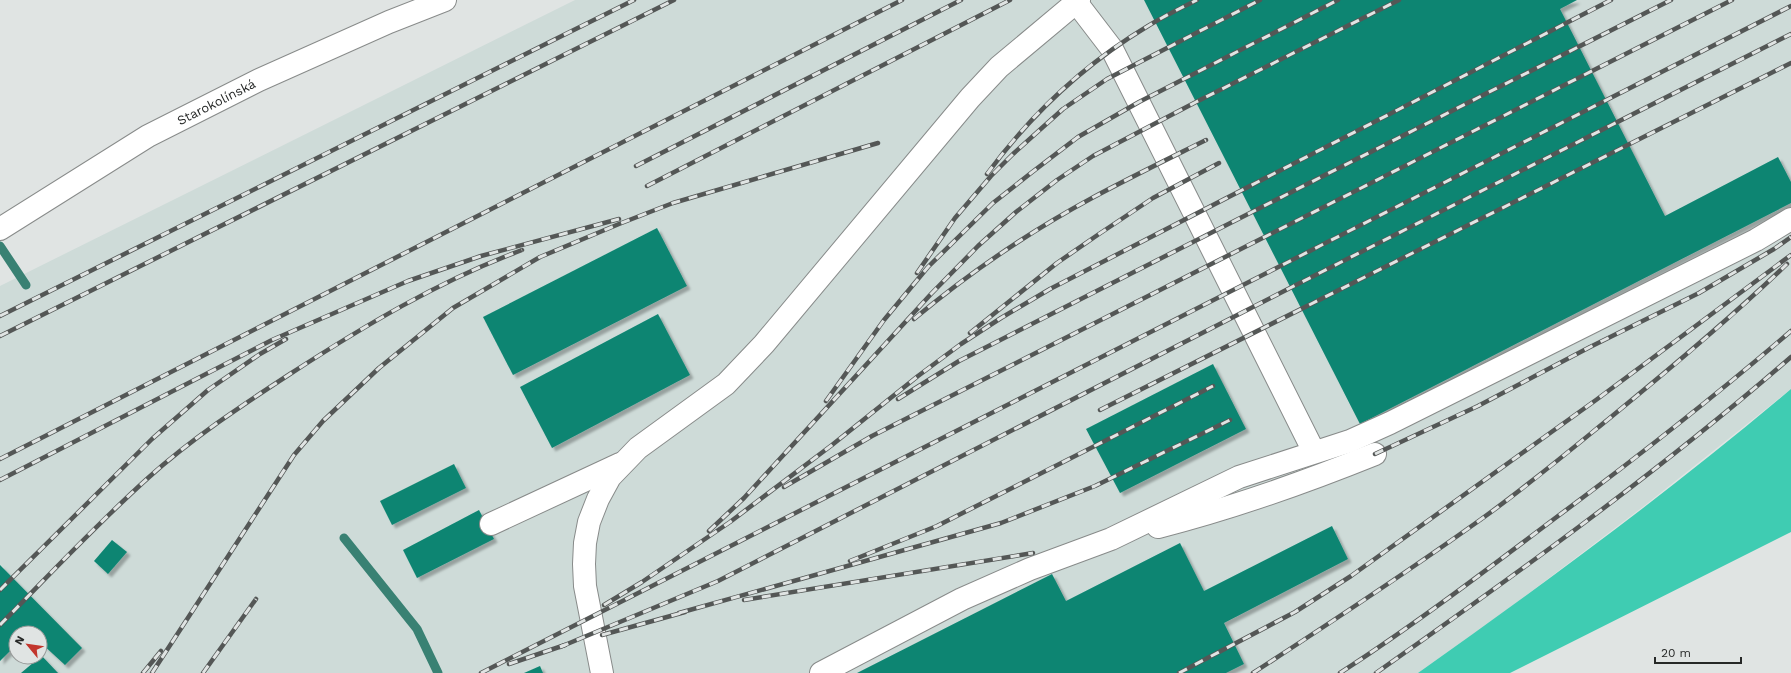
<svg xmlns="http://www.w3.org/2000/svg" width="1791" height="673" viewBox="0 0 1791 673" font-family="'Work Sans',sans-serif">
<defs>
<filter id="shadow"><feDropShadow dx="3.5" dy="3.5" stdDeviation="1" flood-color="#0004"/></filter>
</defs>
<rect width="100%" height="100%" fill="#e0e4e3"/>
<path fill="#cedbd8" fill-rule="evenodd" d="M575,0h1216v389l-147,117 -137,104 -89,63h-1418v-387zM16,633h24v24h-24z"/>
<path fill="#3fccb2" d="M1791,389v143l-281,141h-92c127,-90 254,-183 373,-284z"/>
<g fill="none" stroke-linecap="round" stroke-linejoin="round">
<g stroke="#398173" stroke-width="9">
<path d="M0,246l26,39"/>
<path d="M344,538l73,91 21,44"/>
</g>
</g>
<g fill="#0c8572" filter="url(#shadow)">
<path d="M1144,0h433l-17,9 105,207 113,-59 13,25v21l-431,221z"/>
<path d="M657,228l30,58 -174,89 -30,-58z"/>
<path d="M658,314l32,61 -138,73 -32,-61z"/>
<path d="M1213,364l33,65 -126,64 -34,-64z"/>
<path d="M454,464l12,24 -74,37 -12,-24z"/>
<path d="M479,510l15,29 -77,39 -14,-28z"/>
<path d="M1332,526l16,33 -124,64 20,41 -18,9h-369l195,-99 14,27 114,-58 24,48z"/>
<path d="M112,540l15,12 -19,22 -14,-13z"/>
<path d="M0,565l82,83 -17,17 -25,-23v-9l-11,-1 -13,1v12l-16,16z"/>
<path d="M41,655l17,18h-37l19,-16z"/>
<path d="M540,666l3,7h-19z"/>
</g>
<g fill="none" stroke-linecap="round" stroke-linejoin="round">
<g stroke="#888b8a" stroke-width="24">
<g id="minor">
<path d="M1076,2l36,47 202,403"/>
<path id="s1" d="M0,229l148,-93 111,-56 130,-58 56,-22"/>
<path d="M491,524l129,-60"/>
<path d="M1158,527c75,-19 145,-44 217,-73"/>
<path d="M602,673l-17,-87 -1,-22 1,-21 4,-21 9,-23 12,-22 28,-29 88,-64 38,-40 206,-246 29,-31 80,-67"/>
<path d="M821,673l141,-74 68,-30 81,-30 128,-62 111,-36 40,-18 366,-183 35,-21"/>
</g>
</g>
<use href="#minor" stroke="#fff" stroke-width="22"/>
<g stroke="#545756" stroke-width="4.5">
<g id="rail">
<path d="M636,166l325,-166"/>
<path d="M987,174c45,-61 96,-109 161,-148 16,-10 33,-18 49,-26"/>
<path d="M647,186l363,-186"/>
<path d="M917,273l38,-55 36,-42 22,-22 50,-45 44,-30 153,-79"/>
<path d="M0,316l634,-316"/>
<path d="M914,319c55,-46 115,-87 178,-121 37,-20 76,-39 114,-58"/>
<path d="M970,333l87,-70 42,-29 54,-36 66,-35"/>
<path d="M0,336l674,-336"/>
<path d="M898,399l61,-38 293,-149 419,-212"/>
<path d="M826,401l58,-81 44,-53 65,-64 38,-30 47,-36 61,-35 199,-102"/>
<path d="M1100,410l691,-347"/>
<path d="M1375,454l103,-48 112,-59 109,-54 75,-44 17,-12"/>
<path d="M0,459l902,-459"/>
<path d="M0,480l272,-140 136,-59 73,-25 138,-37"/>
<path d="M784,487l88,-51 860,-436"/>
<path d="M709,531l35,-33 187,-204 47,-48 38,-34 41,-32 36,-24 103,-54 203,-102"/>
<path d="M850,561l87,-35 276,-140"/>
<path d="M0,590l152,-151 56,-49 52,-36 26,-15"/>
<path d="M744,600l289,-47"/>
<path d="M604,605l38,-23 88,-60 102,-77 86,-69 43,-32 40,-26 49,-29 561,-289"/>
<path d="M679,613l322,-90 94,-37 135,-66"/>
<path d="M0,625c49,-50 97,-101 148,-147 43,-39 93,-72 142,-104 74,-48 149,-93 232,-124"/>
<path d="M602,635l83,-23"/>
<path d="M560,647l158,-66 572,-293 501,-254"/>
<path d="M509,664l56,-19"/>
<path d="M143,673l18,-22"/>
<path d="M152,673l142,-218 29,-34 56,-53 74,-60 87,-51 79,-33 54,-21 205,-60"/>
<path d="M203,673l53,-74"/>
<path d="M481,673l1310,-667"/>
<path d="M1179,673l116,-61 56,-36 245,-176 195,-145"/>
<path d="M1253,673c77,-50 153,-100 227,-153 45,-32 88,-68 131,-103 60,-49 120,-99 176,-153"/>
<path d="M1340,673c74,-48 144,-101 214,-154 81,-60 160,-122 237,-188"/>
<path d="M1376,673c142,-100 284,-202 415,-316"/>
</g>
</g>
<use href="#rail" stroke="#e0e4e3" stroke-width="3" stroke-dasharray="9" stroke-linecap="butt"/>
</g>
<g text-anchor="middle" stroke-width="3.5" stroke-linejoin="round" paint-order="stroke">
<g font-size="13" fill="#262827" stroke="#e0e4e3">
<text dy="5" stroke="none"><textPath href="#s1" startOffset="251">Starokolínská</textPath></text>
</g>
</g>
<g transform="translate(28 645) rotate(299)"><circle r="19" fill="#e0e4e3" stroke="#969998"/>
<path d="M0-3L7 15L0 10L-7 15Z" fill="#c2352c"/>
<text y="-6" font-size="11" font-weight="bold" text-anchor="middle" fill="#262827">N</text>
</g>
<path d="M1655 657v6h86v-6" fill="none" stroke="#262827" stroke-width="2"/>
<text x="1661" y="657" font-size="12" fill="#262827" stroke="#e0e4e3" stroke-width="3" paint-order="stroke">20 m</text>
</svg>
